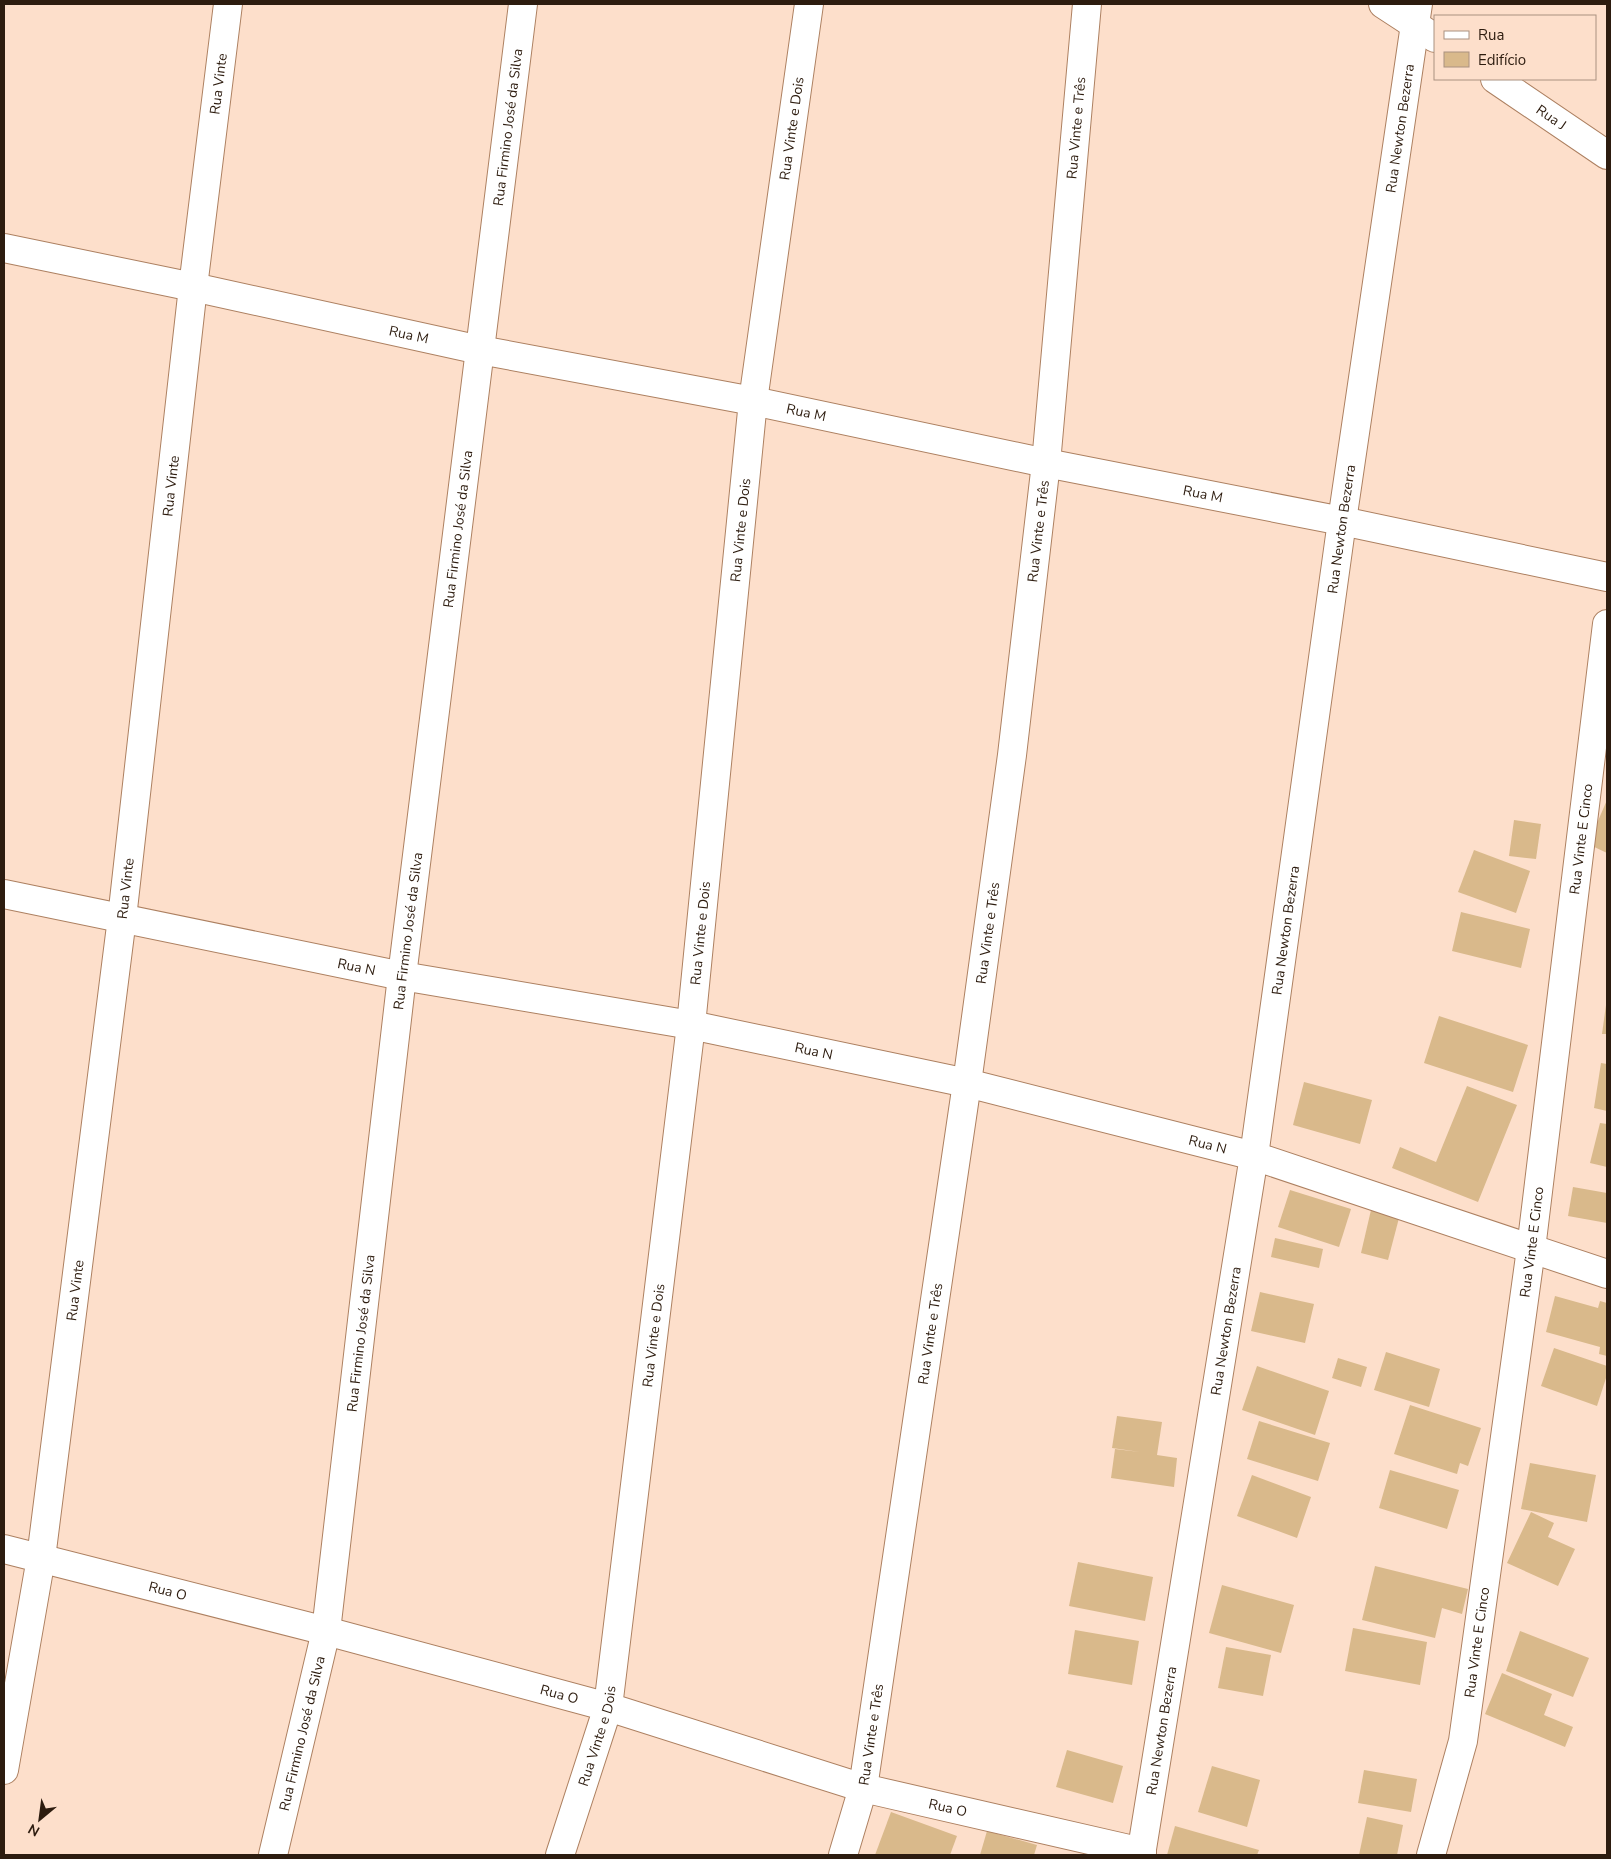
<svg xmlns="http://www.w3.org/2000/svg" width="1611" height="1859" viewBox="0 0 1611 1859" font-family="'Nunito Sans',sans-serif">
<rect width="100%" height="100%" fill="#fddfcb"/>
<g fill="#d9b98b">
<path d="M1607,800v53l-19,-9z"/>
<path d="M1514,820l27,4 -5,35 -27,-3z"/>
<path d="M1474,850l56,21 -14,42 -58,-21z"/>
<path d="M1461,912l69,17 -9,39 -69,-17z"/>
<path d="M1606,1005h1v29h-5z"/>
<path d="M1439,1016l89,29 -15,47 -89,-29z"/>
<path d="M1601,1063l6,1v47l-13,-3z"/>
<path d="M1304,1082l68,18 -12,44 -67,-19z"/>
<path d="M1467,1086l50,19 -39,97 -86,-34 8,-21 36,15z"/>
<path d="M1600,1123l7,1v43l-17,-4z"/>
<path d="M1573,1187l34,6v30l-39,-7z"/>
<path d="M1290,1190l61,19 -12,38 -61,-20z"/>
<path d="M1371,1210l28,8 -11,42 -27,-7z"/>
<path d="M1275,1238l48,11 -4,19 -48,-11z"/>
<path d="M1260,1292l54,12 -9,39 -54,-12z"/>
<path d="M1555,1296l43,12 2,-7 7,2v53l-8,-2 1,-7 -54,-15z"/>
<path d="M1554,1348l53,18v9l-10,31 -56,-20z"/>
<path d="M1386,1352l54,17 -11,38 -55,-17z"/>
<path d="M1338,1358l29,9 -6,20 -29,-9z"/>
<path d="M1257,1366l72,25 -14,44 -73,-25z"/>
<path d="M1410,1405l71,23 -13,38 -8,-3 -3,11 -63,-20z"/>
<path d="M1117,1416l45,6 -5,33 20,3 -3,29 -63,-9 4,-29 25,3 -28,-4z"/>
<path d="M1259,1421l71,22 -12,38 -71,-22z"/>
<path d="M1530,1463l66,12 -9,47 -66,-13z"/>
<path d="M1390,1470l69,20 -12,39 -68,-21z"/>
<path d="M1252,1475l59,22 -14,41 -60,-22z"/>
<path d="M1531,1512l23,11 -6,14 27,12 -17,37 -51,-23z"/>
<path d="M1078,1562l75,15 -8,44 -76,-15z"/>
<path d="M1375,1566l93,23 -6,25 -20,-6 -7,30 -73,-18z"/>
<path d="M1222,1585l72,20 -13,48 -72,-20z"/>
<path d="M1353,1628l74,14 -7,43 -75,-14z"/>
<path d="M1075,1630l64,11 -7,44 -64,-11z"/>
<path d="M1520,1631l69,27 -16,39 -67,-26z"/>
<path d="M1226,1647l45,8 -8,41 -45,-8z"/>
<path d="M1502,1673l50,21 -8,21 29,12 -8,20 -80,-33z"/>
<path d="M1067,1750l56,16 -10,37 -57,-16z"/>
<path d="M1212,1766l48,14 -13,47 -49,-15z"/>
<path d="M1364,1770l53,9 -6,33 -53,-9z"/>
<path d="M891,1812l66,24 -7,19h-75z"/>
<path d="M1367,1817l36,8 -6,30h-38z"/>
<path d="M1175,1826l84,24 -2,5h-90z"/>
<path d="M987,1831l50,14 -3,10h-54z"/>
</g>
<g fill="none" stroke-linecap="round" stroke-linejoin="round">
<g stroke="#ad8061" stroke-width="30">
<g id="minor">
<path d="M1383,4l52,34"/>
<path id="s1" d="M1495,79l112,76"/>
<path id="s2" d="M4,248l189,39 287,63 273,51 293,62 296,58 265,56"/>
<path id="s3" d="M4,894l398,82 289,49 276,58 287,73 353,118"/>
<path id="s4" d="M4,1549l322,82 282,76 255,81 279,64"/>
<path id="s5" d="M4,1770l37,-212 81,-640 71,-631 35,-283"/>
<path id="s6" d="M273,1855l53,-224 76,-655 121,-972"/>
<path id="s7" d="M560,1855l48,-148 83,-682 62,-624 56,-397"/>
<path id="s8" d="M843,1855l20,-67 104,-705 45,-328 34,-292 41,-459"/>
<path id="s9" d="M1141,1855l113,-699 88,-635 76,-517"/>
<path id="s10" d="M1431,1855l32,-114 68,-492 76,-625"/>
</g>
</g>
<use href="#minor" stroke="#fff" stroke-width="28"/>
</g>
<g text-anchor="middle" stroke-width="4" stroke-linejoin="round" paint-order="stroke">
<g font-size="14" fill="#2d1c0f" stroke="#fddfcb">
<text dy="5" stroke="none"><textPath href="#s5" startOffset="1700">Rua Vinte</textPath></text>
<text dy="5" stroke="none"><textPath href="#s1" startOffset="68">Rua J</textPath></text>
<text dy="5" stroke="none"><textPath href="#s6" startOffset="1745">Rua Firmino José da Silva</textPath></text>
<text dy="5" stroke="none"><textPath href="#s7" startOffset="1745">Rua Vinte e Dois</textPath></text>
<text dy="5" stroke="none"><textPath href="#s8" startOffset="1744">Rua Vinte e Três</textPath></text>
<text dy="5" stroke="none"><textPath href="#s9" startOffset="1746">Rua Newton Bezerra</textPath></text>
<text dy="5" stroke="none"><textPath href="#s2" startOffset="414">Rua M</textPath></text>
<text dy="5" stroke="none"><textPath href="#s2" startOffset="819">Rua M</textPath></text>
<text dy="5" stroke="none"><textPath href="#s5" startOffset="1295">Rua Vinte</textPath></text>
<text dy="5" stroke="none"><textPath href="#s2" startOffset="1224">Rua M</textPath></text>
<text dy="5" stroke="none"><textPath href="#s9" startOffset="1341">Rua Newton Bezerra</textPath></text>
<text dy="5" stroke="none"><textPath href="#s6" startOffset="1340">Rua Firmino José da Silva</textPath></text>
<text dy="5" stroke="none"><textPath href="#s7" startOffset="1340">Rua Vinte e Dois</textPath></text>
<text dy="5" stroke="none"><textPath href="#s8" startOffset="1339">Rua Vinte e Três</textPath></text>
<text dy="5" stroke="none"><textPath href="#s10" startOffset="1028">Rua Vinte E Cinco</textPath></text>
<text dy="5" stroke="none"><textPath href="#s5" startOffset="890">Rua Vinte</textPath></text>
<text dy="5" stroke="none"><textPath href="#s9" startOffset="936">Rua Newton Bezerra</textPath></text>
<text dy="5" stroke="none"><textPath href="#s6" startOffset="935">Rua Firmino José da Silva</textPath></text>
<text dy="5" stroke="none"><textPath href="#s7" startOffset="935">Rua Vinte e Dois</textPath></text>
<text dy="5" stroke="none"><textPath href="#s8" startOffset="934">Rua Vinte e Três</textPath></text>
<text dy="5" stroke="none"><textPath href="#s3" startOffset="360">Rua N</textPath></text>
<text dy="5" stroke="none"><textPath href="#s3" startOffset="825">Rua N</textPath></text>
<text dy="5" stroke="none"><textPath href="#s3" startOffset="1230">Rua N</textPath></text>
<text dy="5" stroke="none"><textPath href="#s10" startOffset="622">Rua Vinte E Cinco</textPath></text>
<text dy="5" stroke="none"><textPath href="#s5" startOffset="485">Rua Vinte</textPath></text>
<text dy="5" stroke="none"><textPath href="#s9" startOffset="531">Rua Newton Bezerra</textPath></text>
<text dy="5" stroke="none"><textPath href="#s6" startOffset="530">Rua Firmino José da Silva</textPath></text>
<text dy="5" stroke="none"><textPath href="#s8" startOffset="529">Rua Vinte e Três</textPath></text>
<text dy="5" stroke="none"><textPath href="#s7" startOffset="530">Rua Vinte e Dois</textPath></text>
<text dy="5" stroke="none"><textPath href="#s4" startOffset="169">Rua O</textPath></text>
<text dy="5" stroke="none"><textPath href="#s10" startOffset="218">Rua Vinte E Cinco</textPath></text>
<text dy="5" stroke="none"><textPath href="#s4" startOffset="574">Rua O</textPath></text>
<text dy="5" stroke="none"><textPath href="#s9" startOffset="126">Rua Newton Bezerra</textPath></text>
<text dy="5" stroke="none"><textPath href="#s6" startOffset="125">Rua Firmino José da Silva</textPath></text>
<text dy="5" stroke="none"><textPath href="#s8" startOffset="124">Rua Vinte e Três</textPath></text>
<text dy="5" stroke="none"><textPath href="#s7" startOffset="125">Rua Vinte e Dois</textPath></text>
<text dy="5" stroke="none"><textPath href="#s4" startOffset="979">Rua O</textPath></text>
</g>
</g>
<rect width="1611" height="1859" fill="none" stroke="#2d1c0f" stroke-width="10"/>
<rect x="1434" y="15" width="162" height="65" fill="#fddfcb" stroke="#aa9180"/>
<rect x="1444" y="31" width="25" height="8" fill="#ffffff" stroke="#aa9180"/>
<text x="1478" y="40" font-size="15" fill="#2d1c0f">Rua</text>
<rect x="1444" y="52" width="25" height="15" fill="#d9b98b" stroke="#aa9180"/>
<text x="1478" y="65" font-size="15" fill="#2d1c0f">Edifício</text>
<g transform="translate(40 1819) rotate(209)" stroke="#fddfcb" stroke-width="4" paint-order="stroke">
<path d="M0-4L9 19L0 12L-9 19Z" fill="#2d1c0f"/>
<text y="-8" font-size="14" font-weight="bold" text-anchor="middle" fill="#2d1c0f">N</text>
</g>
</svg>
